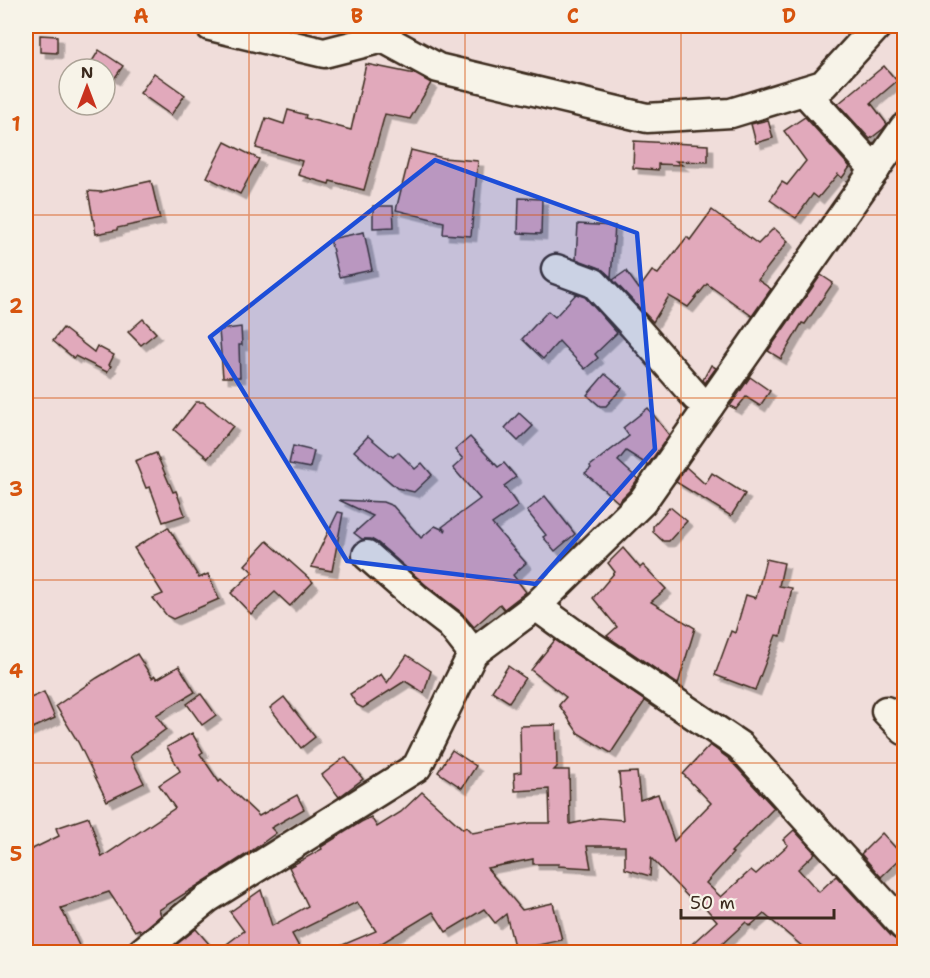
<svg xmlns="http://www.w3.org/2000/svg" width="930" height="978" viewBox="0 0 930 978" font-family="'Shantell Sans',sans-serif">
<defs>
<filter id="shadow"><feDropShadow dx="5.5" dy="5.5" stdDeviation="0" flood-color="#0004"/></filter>
</defs>
<rect width="100%" height="100%" fill="#f0ddda"/>
<filter id="ink" filterUnits="userSpaceOnUse"><feTurbulence type="fractalNoise" baseFrequency=".0167" numOctaves="2"/><feDisplacementMap in="SourceGraphic" scale="12" xChannelSelector="R" yChannelSelector="G"/><feConvolveMatrix kernelMatrix="1 2 1 2 8 2 1 2 1" color-interpolation-filters="sRGB"/></filter>
<g filter="url(#ink)">
<g fill="#e1a9bb" stroke="#3b2a1e" stroke-width="1.5" filter="url(#shadow)">
<path d="M40,35l17,1v17l-17,-1z"/>
<path d="M99,50l24,16 -9,13 -9,-6v-4h-5l-9,-6z"/>
<path d="M366,64l49,10 16,9 -21,36 -25,-5 -21,76 -34,-9 -1,3 -31,-9 4,-14 -46,-13 10,-30 18,6 4,-14 18,5 -1,3 46,12z"/>
<path d="M884,66l13,15 -26,22 16,21 -4,5 -13,10 -32,-35z"/>
<path d="M154,73l31,22 -14,20 -31,-22z"/>
<path d="M805,117l45,50 -8,11 -4,-4 -20,24 -5,-4 -17,24 -26,-18 12,-18 5,3 19,-24 -22,-30z"/>
<path d="M768,120l5,18 -17,5 -5,-19z"/>
<path d="M634,141l74,4v17l-32,-1 6,4 -24,-1v6l-25,-2z"/>
<path d="M225,142l34,17 -19,35 -33,-17z"/>
<path d="M411,150l32,8 35,3 -7,75 -28,-2 1,-12 -48,-12z"/>
<path d="M151,181l9,38 -43,9v2l-21,4 -8,-43 13,1z"/>
<path d="M519,198l23,1 -1,35 -23,-1z"/>
<path d="M373,206h20l1,21 -21,1z"/>
<path d="M712,210l46,34 16,-16 14,13 -30,39 13,9 -19,27 -45,-32 -19,23 -19,-11 -16,26 -40,-42 13,-9 13,18 13,-18 6,3 29,-37 3,3z"/>
<path d="M578,224l37,2 -4,51 -11,-9 -24,-9z"/>
<path d="M364,232l8,38 -33,7 -9,-38z"/>
<path d="M821,275l12,8 -28,41 -3,-1 -21,36 -13,-8z"/>
<path d="M576,294l9,3 32,36 -22,21 3,4 -13,11 -26,-28 -16,18 -21,-20 26,-28 7,6z"/>
<path d="M143,319l13,14 -15,12 -13,-13z"/>
<path d="M241,327l1,18h-3l1,32h-17l-4,-47z"/>
<path d="M63,328l31,24 3,-6 17,9 -5,10 2,1 -4,6 -32,-16 -1,2 -21,-17z"/>
<path d="M711,365l5,3 -11,15 -2,-3z"/>
<path d="M605,374l17,14 -16,18h-6l-13,-11z"/>
<path d="M750,377l20,14 -10,15 -14,-9 -10,12 -6,-3z"/>
<path d="M196,402h7l30,24 -25,32 -34,-28z"/>
<path d="M648,408l21,27 -21,30 -22,-14 -8,10 20,18 -9,12 -11,11 -33,-29 6,-5 -1,-2 39,-30 -6,-8z"/>
<path d="M519,413l14,13 -15,15 -13,-13z"/>
<path d="M368,436l25,21 5,-5 17,17 7,-6 10,12 -18,17 -17,-4 -43,-37z"/>
<path d="M470,437l28,30 6,-4 12,14 -12,9 14,20 -26,18 34,39 -13,12 13,17 -22,17 -4,-5 -26,23 -13,-15 -35,-27 -48,-42 -7,-4h-9l-8,-6 19,-17 -34,-16 44,2 10,4 28,32 14,-12 11,5 -4,-4 38,-28 -27,-31 10,-9 -8,-9z"/>
<path d="M293,446l21,5 -4,17 -21,-4z"/>
<path d="M156,453l17,39 3,-1 9,24 -22,7 -13,-35 -4,1 -11,-27z"/>
<path d="M686,467l19,17 7,-11 33,21 -14,22 -55,-34z"/>
<path d="M545,496l30,38 -20,17 -12,-14 3,-2 -19,-24z"/>
<path d="M670,507l17,14 -18,20h-6l-10,-9v-6z"/>
<path d="M338,512l5,1 -11,58 -21,-4z"/>
<path d="M168,527l31,51 9,-4 11,25 -46,20 -6,-3 -14,-18 10,-4 -29,-46z"/>
<path d="M267,541l46,41 -23,24 -15,-14 -24,22 -20,-21 22,-21 -8,-7z"/>
<path d="M623,548l17,20 3,-3 23,24 -15,13 44,26 -17,56 -71,-48 10,-9 -24,-29 22,-26 -7,-9z"/>
<path d="M766,559l18,4 -5,23 13,2 -11,48 -5,-1 -21,55 -40,-15 16,-44 4,2 11,-38 10,3z"/>
<path d="M555,640l90,61 -13,19v-1v2l-21,32 -33,-20 -19,-28 7,-8 -35,-27z"/>
<path d="M137,654l15,24 3,-2 2,3 22,-13 16,26 -39,23 10,14 -36,27 14,27 -37,18 -29,-59 -22,-36 41,-28z"/>
<path d="M407,655l24,16 -7,22 -19,-12 -42,27 -6,-3 -7,-11 31,-20 6,9z"/>
<path d="M508,666l17,12 -16,24 -17,-11z"/>
<path d="M44,692l11,26 -29,13v-31z"/>
<path d="M201,694l15,21 -14,10 -15,-21z"/>
<path d="M284,697l31,40 -14,11 -31,-40z"/>
<path d="M556,725l1,42 -3,3h15l1,54 29,-6 24,2 -4,-47 18,-1 3,28 18,-6 16,47 37,-38 -28,-29 27,-29 19,14 45,49 -43,44 2,1 -27,30 15,14 30,-27 5,4 32,-29 -5,-5 11,-10 21,23 -17,16 21,23 17,-16 56,61 6,4 6,1v10h-95l-45,-38 -14,12 -4,-4 -24,22 8,8h-47l34,-31 -20,-23 -4,4 -42,-44 -1,18 -25,-7v-23h-38l4,22 -33,-2 1,-2h-26v-5l-46,9 35,42 31,-7 9,37 -47,10 -9,-36 -11,9 -11,-14 -38,23 -13,-20 -58,35 2,5h-51l50,-21 -19,-29 -65,32 7,13 -10,5h-122l29,-23 20,23 28,-21 -14,-19 31,-22 11,36 36,-20 -19,-39 33,-18 -1,-2 40,-25 10,-5 6,10 24,-15 21,-20 41,37 3,-2 6,6 58,-10h20l-1,-34 -34,2 -1,-18 7,-1 -1,-46z"/>
<path d="M192,733l11,19 -3,2 19,28 2,-2 38,36 38,-21 7,14 -33,19 5,5 -26,19 -91,58 2,5 -20,17 -2,-3 -4,2 -26,-39 -48,16 21,44h-56v-100l33,-16 -3,-8 33,-11 13,40 73,-49 -16,-23 21,-14 -13,-24z"/>
<path d="M452,750l24,16 -14,22 -24,-16z"/>
<path d="M345,757l18,22 -24,18 -17,-22z"/>
<path d="M882,833l21,23 -22,21 -20,-23z"/>
</g>
<g fill="none" stroke-linecap="round" stroke-linejoin="round">
<g stroke="#3b2a1e" stroke-width="33">
<g id="minor">
<path d="M210,26l114,27 59,-15 55,30 209,50 84,-5 92,-28 54,-59"/>
<path d="M804,91l71,79"/>
<path d="M556,269l38,14 39,42 63,72 13,9"/>
<path d="M367,555l49,43 35,27 22,28"/>
<path d="M536,606l37,27 167,113 164,180"/>
<path d="M886,711l18,19"/>
<path d="M142,952l66,-54 209,-131 56,-114 63,-47 106,-104 262,-374"/>
</g>
</g>
<use href="#minor" stroke="#f7f3e8" stroke-width="28"/>
</g>
</g>
<path fill="#1d4ed8" fill-opacity="0.2" stroke="#1d4ed8" stroke-width="4.5" stroke-linejoin="round" d="M435,160l202,73 18,216 -119,135 -189,-23 -137,-224z"/>
<path fill="none" stroke="#d7540e" stroke-width="1.5" stroke-opacity="0.55" d="M249,26v926M465,26v926M681,26v926M26,215h878M26,398h878M26,580h878M26,763h878"/>
<rect width="930" height="978" fill="none" stroke="#f7f3e8" stroke-width="66"/>
<g transform="translate(87 87)"><circle r="28" fill="#f7f3e8" stroke="#aca397" stroke-width="1.5"/>
<path d="M0-4.5L10 22L0 15L-10 22Z" fill="#c8321e"/>
<text y="-9" font-size="16" font-weight="bold" text-anchor="middle" fill="#3b2a1e">N</text>
</g>
<path d="M681 909v9h153v-9" fill="none" stroke="#3b2a1e" stroke-width="3"/>
<text x="690" y="909" font-size="18" fill="#3b2a1e" stroke="#f7f3e8" stroke-width="4.5" paint-order="stroke">50 m</text>
<rect x="33" y="33" width="864" height="912" fill="none" stroke="#d7540e" stroke-width="2"/>
<g font-size="20" text-anchor="middle" font-weight="bold" fill="#d7540e">
<text x="141" y="23">A</text>
<text x="357" y="23">B</text>
<text x="573" y="23">C</text>
<text x="789" y="23">D</text>
<text x="16" y="131">1</text>
<text x="16" y="313">2</text>
<text x="16" y="496">3</text>
<text x="16" y="678">4</text>
<text x="16" y="861">5</text>
</g>
</svg>
